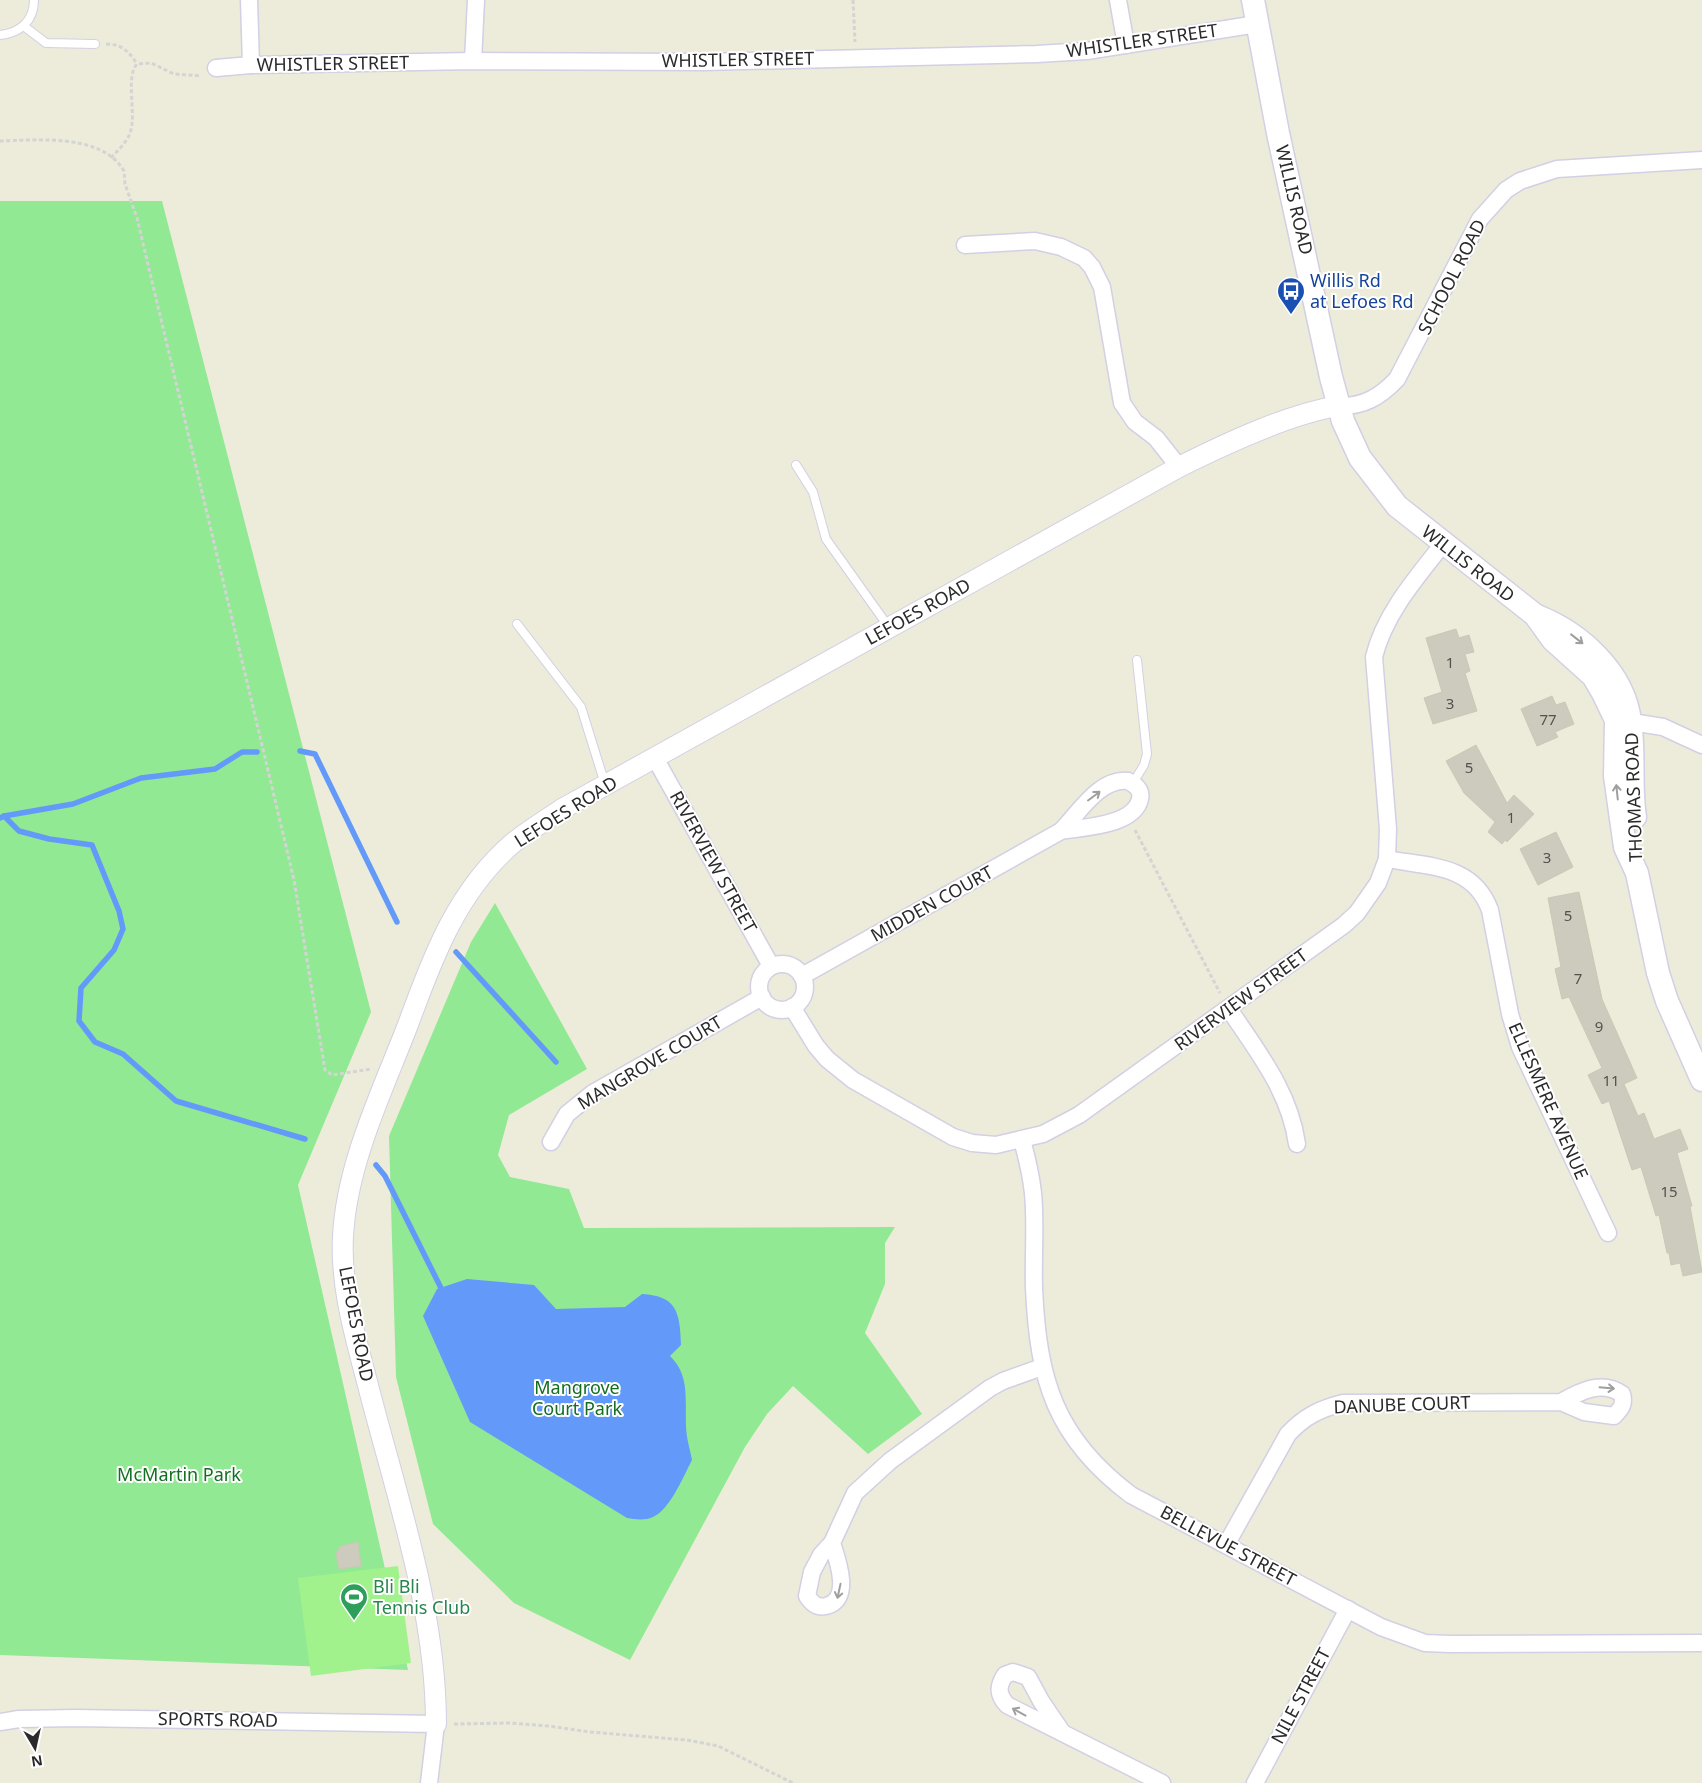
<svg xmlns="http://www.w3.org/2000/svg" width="1702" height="1783" viewBox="0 0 1702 1783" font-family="'Noto Sans',sans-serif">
<rect width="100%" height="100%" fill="#edecda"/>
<g fill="#91e994">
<path d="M0,201h162l209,811 -73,173 110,485 -408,-15z"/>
<path d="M495,903l92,166 -78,46 -11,40 12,22 59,12 15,39 311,-1 -10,16v41l-20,49 57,81 -54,40 -75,-68 -26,28 -22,33 -115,213 -116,-57 -81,-79 -37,-147 -7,-241 82,-194z"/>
</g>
<path fill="#a1f28c" d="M398,1566l13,97 -100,13 -13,-98z"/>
<path fill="#639afa" d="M467,1279l67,6 22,24 69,-2 17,-13c35,2 38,18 39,51l-11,11c20,19 15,44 16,69 0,12 4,24 6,35 -9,17 -24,56 -45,59 -7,1 -14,0 -20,-1l-157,-96 -47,-106 14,-27z"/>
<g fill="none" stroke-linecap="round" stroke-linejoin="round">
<g stroke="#639afa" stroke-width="5.5">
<path d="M300,751l15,3 82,168"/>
<path d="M4,816l69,-12 68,-26 74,-9 27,-17h15"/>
<path d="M0,818l4,-2 15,15 30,8 43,6 27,66 4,18 -9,21 -33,38 -2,33 16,21 28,12 53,47 129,38"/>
<path d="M456,952l100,110"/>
<path d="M376,1165l9,11 56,112"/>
</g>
</g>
<g fill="#cccbbd" stroke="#c9c9b4">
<path d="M1456,629l3,9 10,-3 5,17 -9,2 5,17 -5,2 12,38 -44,13 -9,-26 18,-6 -16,-54z"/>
<path d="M1552,696l4,9 9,-3 9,22 -19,8 3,5 -21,9 -16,-37z"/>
<path d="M1476,745l31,58 7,-8 20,19 -27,28 -2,-2 -3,4 -14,-12 7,-10 -31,-29 -18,-32z"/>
<path d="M1556,832l17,35 -35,18 -18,-36z"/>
<path d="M1579,892l23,107 35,79 -13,6 14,32 6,-3 10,26 26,-10 8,20 -11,4 15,53h-2l12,66 -19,4 -3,-13 -9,2 -2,-12h-2l-8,-38 -3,1 -15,-49 -9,3 -23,-69 -7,3 -14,-29 14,-7 -33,-71 -7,2 -7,-30 6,-2 -13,-69z"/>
<path d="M358,1542l3,24 -22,3 -3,-15 4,-8z"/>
</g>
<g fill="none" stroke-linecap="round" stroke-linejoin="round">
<g stroke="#d3cfe4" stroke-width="10">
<g id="service">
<path d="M25,27l21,16 49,1"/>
<path d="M0,35c20,-2 34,-14 34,-35"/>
<path d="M796,465l17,27 13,47 62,87"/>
<path d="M517,624l64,83 24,77"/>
<path d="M1133,783l11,-18 3,-11 -10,-94"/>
</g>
</g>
<g stroke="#d3cfe4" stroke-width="19">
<g id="minor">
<path d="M249,0l2,65"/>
<path d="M1118,0l8,45"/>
<path d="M473,61l3,-61"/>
<path d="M216,68l35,-3 222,-4 232,1 332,-8 50,-3 170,-27"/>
<path d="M965,245l70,-4 26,6 23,11 8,9 10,20 20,116 13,19 21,16 23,29"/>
<path d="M1338,406c25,1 42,-9 59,-27l83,-160 26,-29 14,-9 37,-12 145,-9"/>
<path d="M1619,720l44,7 39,18"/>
<path d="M655,758l116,208"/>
<path d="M1387,859c42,8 86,5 103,51l20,104 10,33 88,186"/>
<circle cx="782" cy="987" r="23"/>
<path d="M802,976l259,-145c18,-18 38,-53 67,-50 8,4 14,9 12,18 -6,27 -57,28 -79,32"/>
<path d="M792,1007l24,39 11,13 26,21 100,57 19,6 24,2 47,-11 36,-19 265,-190 13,-12 21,-30 9,-24 1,-30 -14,-172c10,-42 42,-79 69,-113"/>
<path d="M1229,1009c28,42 61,83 68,135"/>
<path d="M1022,1140c5,18 9,35 11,53 3,31 0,63 1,95 4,92 21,150 97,207l250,132 44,16 25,1 252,-1"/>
<path d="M551,1142l16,-28 26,-21 169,-96"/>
<path d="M832,1543c6,18 20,57 -6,63 -10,2 -14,-3 -19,-10l5,-24 9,-17 11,-12 23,-50 35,-32 100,-73 13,-7 39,-14"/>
<path d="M1226,1545l62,-111c16,-17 31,-25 55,-31l218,-1 23,10 30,4c7,-7 11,-12 8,-22 -20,-14 -41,-3 -61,8"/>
<path d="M0,1722l19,-3 57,-1 360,6 -7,59"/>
<path d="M1062,1732l-21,-31 -13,-24 -15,-5 -8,3c-8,12 -7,20 2,30l155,78"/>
<path d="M1255,1783l93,-174"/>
</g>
</g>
<g stroke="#d3cfe4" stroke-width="22">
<path id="tertiary" d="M436,1724c0,-113 -38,-223 -66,-331 -13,-51 -30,-104 -27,-157 4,-74 40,-146 66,-214 24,-66 49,-132 104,-179 15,-12 33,-23 49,-34l617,-342c44,-22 109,-53 159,-61"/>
</g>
<g stroke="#d3cfe4" stroke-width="25">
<g id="secondary">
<path d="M1253,0l25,133 53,244 12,44 17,37 37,48 138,109 18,25 40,36 10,17 13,27 -1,56 10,71 12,26 21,100 9,28 35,79"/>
<path d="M1537,616c43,17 87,56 93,105 5,32 0,64 5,96"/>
</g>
</g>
<g stroke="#d4d4d4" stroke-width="3" stroke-dasharray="4 2.5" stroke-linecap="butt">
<path d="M853,0l2,42"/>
<path d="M106,44c15,0 23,7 31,20"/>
<path d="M0,141c37,-1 102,-8 124,30l1,13 12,34 157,662 31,190 7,5 39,-6"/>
<path d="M111,158c7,-8 16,-16 19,-25 7,-18 -5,-56 7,-69l14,-1 23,11 27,2"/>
<path d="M1135,830l85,163"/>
<path d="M454,1724l54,-1 41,3 41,6 97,8 31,6 75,37"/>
</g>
<use href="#service" stroke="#fff" stroke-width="8"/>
<use href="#minor" stroke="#fff" stroke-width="16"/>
<use href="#tertiary" stroke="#fff" stroke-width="20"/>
<use href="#secondary" stroke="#fff" stroke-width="22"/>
</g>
<defs><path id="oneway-shaft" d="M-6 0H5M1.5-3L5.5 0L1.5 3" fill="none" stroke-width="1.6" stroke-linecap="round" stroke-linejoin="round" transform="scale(1.25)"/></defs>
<g stroke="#9f9f9f">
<use href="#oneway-shaft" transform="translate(1577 639) rotate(38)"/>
<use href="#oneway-shaft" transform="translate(1617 792) rotate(-96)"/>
<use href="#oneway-shaft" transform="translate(1094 796) rotate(-37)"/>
<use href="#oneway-shaft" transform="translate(1607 1388) rotate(5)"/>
<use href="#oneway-shaft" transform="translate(839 1591) rotate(102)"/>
<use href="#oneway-shaft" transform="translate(1019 1712) rotate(-151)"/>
</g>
<defs>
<g id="bus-pin" transform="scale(1.4375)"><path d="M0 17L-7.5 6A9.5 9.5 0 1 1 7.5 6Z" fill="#1a4fb4" stroke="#fff"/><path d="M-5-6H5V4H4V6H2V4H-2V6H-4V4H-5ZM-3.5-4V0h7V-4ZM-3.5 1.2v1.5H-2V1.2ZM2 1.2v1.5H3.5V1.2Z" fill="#fff"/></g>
<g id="stadium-pin" transform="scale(1.4375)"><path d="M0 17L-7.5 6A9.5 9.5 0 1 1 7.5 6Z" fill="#2e9e5b" stroke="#fff"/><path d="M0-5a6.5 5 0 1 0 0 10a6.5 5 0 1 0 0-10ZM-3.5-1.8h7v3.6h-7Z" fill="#fff"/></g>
</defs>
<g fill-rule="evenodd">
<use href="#bus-pin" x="1291" y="291"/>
<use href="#stadium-pin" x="354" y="1597"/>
</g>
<g text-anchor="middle" stroke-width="4" stroke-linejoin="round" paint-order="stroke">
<g font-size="15" fill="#52524f">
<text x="1450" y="668">1</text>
<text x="1450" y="709">3</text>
<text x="1548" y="725">77</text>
<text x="1469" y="773">5</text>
<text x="1511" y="823">1</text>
<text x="1547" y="863">3</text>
<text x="1568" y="921">5</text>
<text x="1578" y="984">7</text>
<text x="1599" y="1032">9</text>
<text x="1611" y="1086">11</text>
<text x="1669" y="1197">15</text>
</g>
<g font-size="18" fill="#2a2a2a" stroke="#fff">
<text transform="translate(1142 41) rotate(-8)" y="6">WHISTLER STREET</text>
<text transform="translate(738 60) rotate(-1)" y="6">WHISTLER STREET</text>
<text transform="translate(333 64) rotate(-1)" y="6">WHISTLER STREET</text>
<text transform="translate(1294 200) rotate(77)" y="6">WILLIS ROAD</text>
<text transform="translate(1452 277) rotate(-63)" y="6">SCHOOL ROAD</text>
<text transform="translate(1468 564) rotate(38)" y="6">WILLIS ROAD</text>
<text transform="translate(918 612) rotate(-29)" y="6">LEFOES ROAD</text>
<text transform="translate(1634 797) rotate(-92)" y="6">THOMAS ROAD</text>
<text transform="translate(566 812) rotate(-32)" y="6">LEFOES ROAD</text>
<text transform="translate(713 862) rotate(61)" y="6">RIVERVIEW STREET</text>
<text transform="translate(932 904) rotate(-29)" y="6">MIDDEN COURT</text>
<text transform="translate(1241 1000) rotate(-36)" y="6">RIVERVIEW STREET</text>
<text transform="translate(650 1063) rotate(-31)" y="6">MANGROVE COURT</text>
<text transform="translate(1548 1101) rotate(66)" y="6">ELLESMERE AVENUE</text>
<text transform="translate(356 1324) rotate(79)" y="6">LEFOES ROAD</text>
<text transform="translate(1402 1405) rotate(-2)" y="6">DANUBE COURT</text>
<text transform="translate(1228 1546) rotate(28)" y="6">BELLEVUE STREET</text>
<text transform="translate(1301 1696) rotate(-62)" y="6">NILE STREET</text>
<text transform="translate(218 1720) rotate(1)" y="6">SPORTS ROAD</text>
</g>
<g font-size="18" fill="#164399" stroke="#fff" text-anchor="start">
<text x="1310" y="287">Willis Rd<tspan x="1310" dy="21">at Lefoes Rd</tspan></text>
</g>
<g font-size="18" fill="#136e22" stroke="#fff">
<text x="577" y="1394">Mangrove<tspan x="577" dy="21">Court Park</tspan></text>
<text x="179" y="1481">McMartin Park</text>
</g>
<g font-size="18" fill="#27864d" stroke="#fff" text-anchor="start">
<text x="373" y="1593">Bli Bli<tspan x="373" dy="21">Tennis Club</tspan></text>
</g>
</g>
<g transform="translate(35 1748) rotate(171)" stroke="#ffffff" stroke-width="4" paint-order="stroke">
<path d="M0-4L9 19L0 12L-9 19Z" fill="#2a2a2a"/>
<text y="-8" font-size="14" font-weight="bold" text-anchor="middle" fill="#2a2a2a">N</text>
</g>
</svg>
